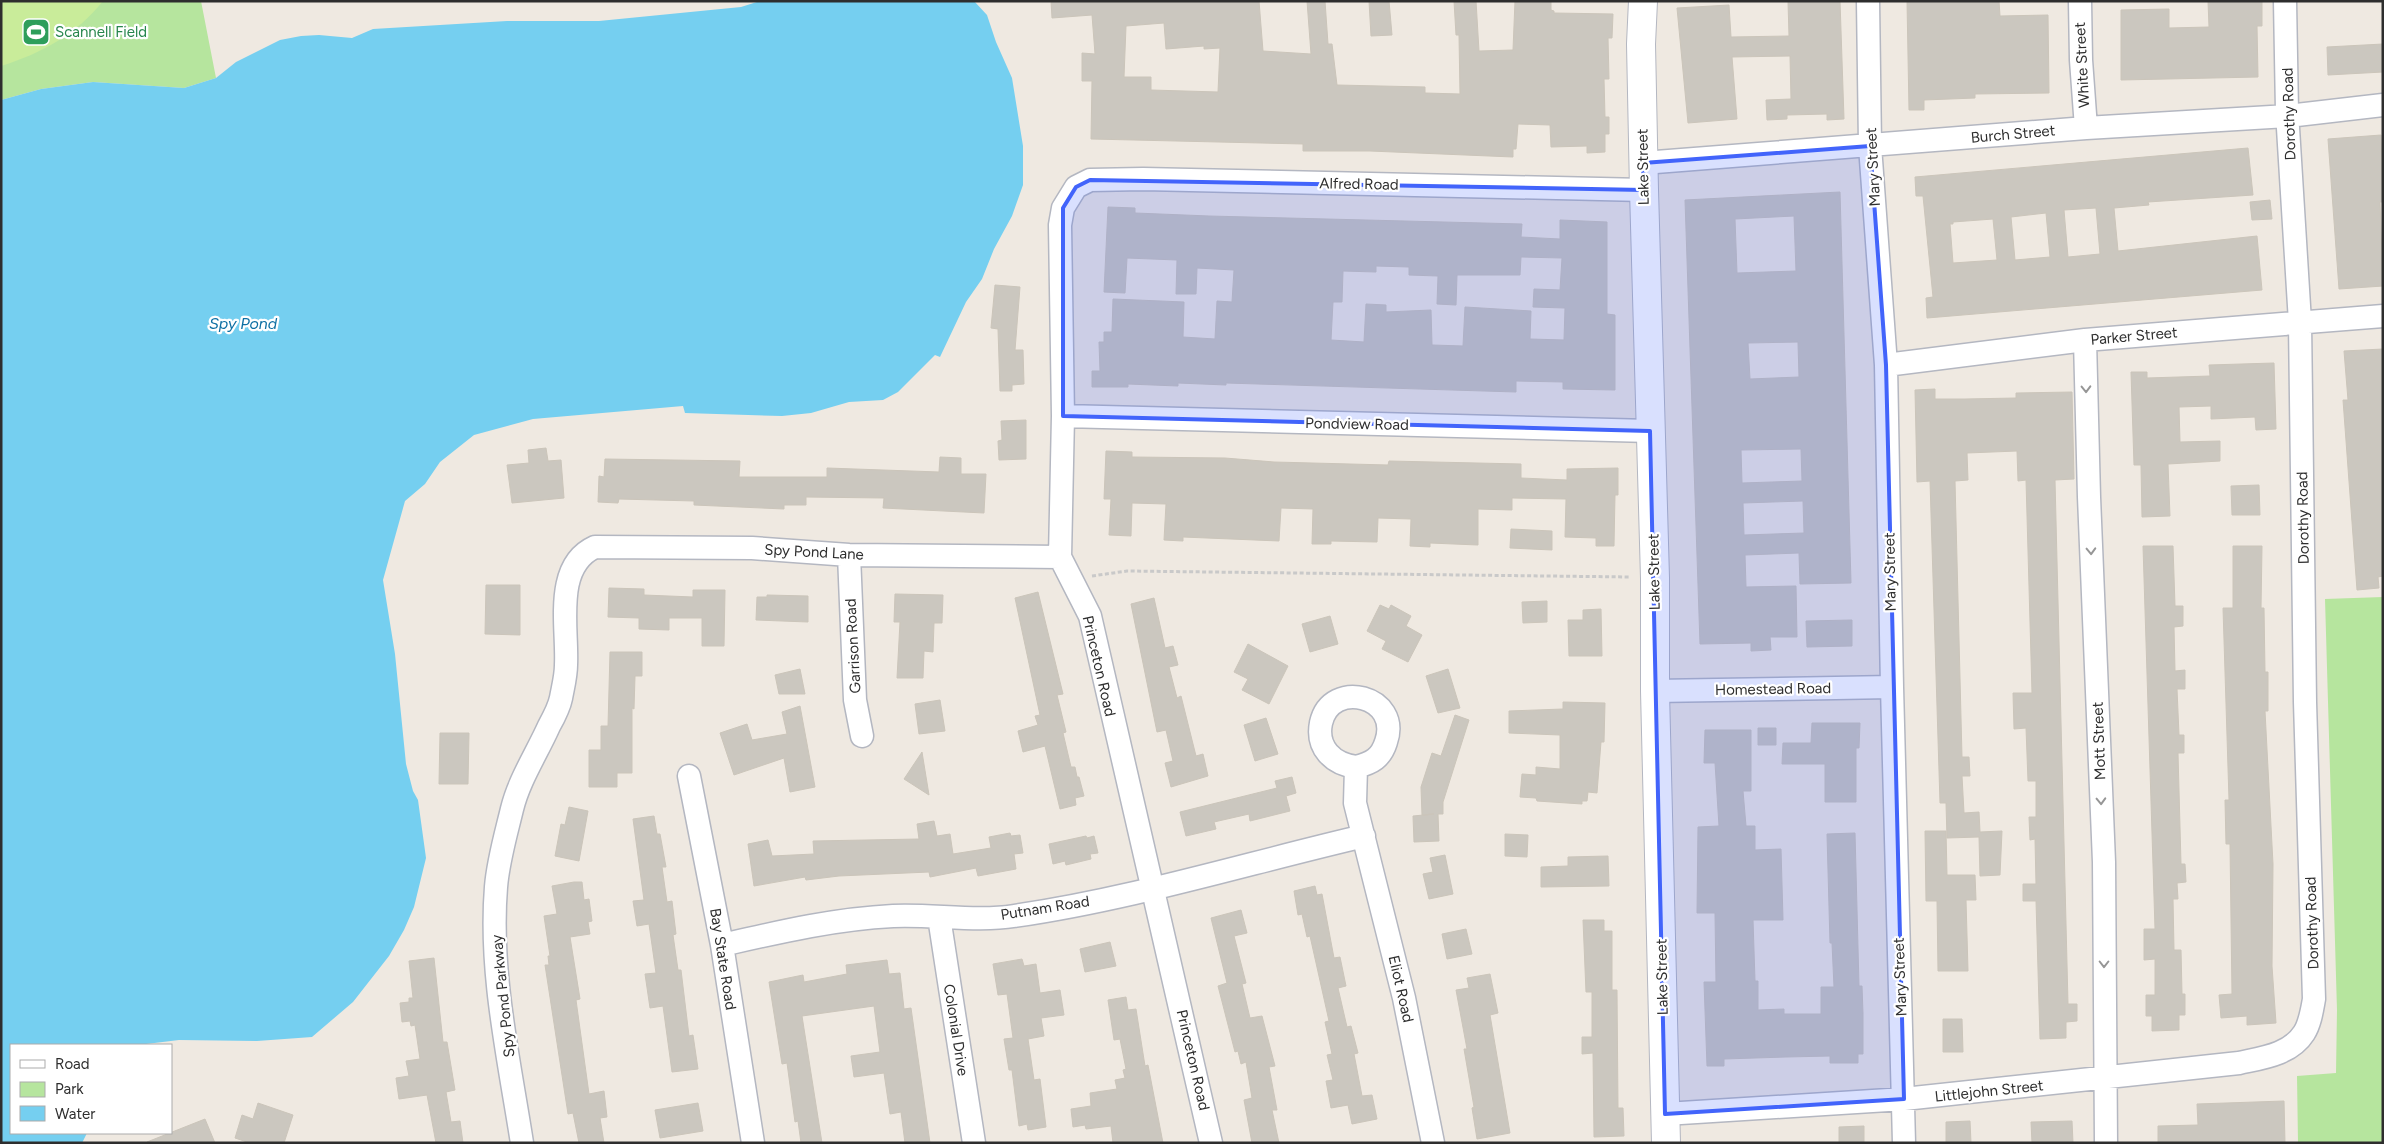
<svg xmlns="http://www.w3.org/2000/svg" width="2384" height="1144" font-family="Figtree,sans-serif">
	<rect width="100%" height="100%" fill="#efe9e1"/>
	<path fill="#b6e59e" d="M1,1H201L216,78L184,88L93,82L41,89L1,100Z
		M2383,597V1143H2298L2297,1076L2336,1073L2337,1010L2325,599Z"/>
	<path fill="#c9ec9a" d="M1,1H103C77,34 40,54 1,66Z"/>
	<path fill="#75cff0" d="M760,1H974L987,15L996,42L1012,78L1023,146V185L1012,216L994,249L982,279L966,302L940,357L935,355L898,392L883,400L849,402L811,413L782,416L685,413L683,406L533,419L474,435L440,462L425,484L405,501L383,580L395,654L406,764L413,791L418,800L426,858L414,907L404,930L389,956L353,1002L312,1037L257,1041L179,1040L138,1045H11V1133H87L82,1143H1V100L41,89L93,82L184,88L216,78L236,62L280,40L301,36L319,35L352,38L373,29L507,21H599L741,7Z"/>
	<path fill="#cbc7bf" stroke="#cbc5ba" fill-rule="evenodd" d="M1051,1H1259L1263,51L1311,54L1307,1H1325L1328,44H1332L1337,85L1425,87V93L1460,94L1459,35H1456L1454,1H1476L1479,51L1513,50L1515,1H1551V10L1554,11V13L1613,14L1612,38H1608L1609,79H1604L1605,117H1609V134H1605V152L1587,153V146L1551,147L1550,125L1518,124L1516,149H1513V157L1370,151H1303V144L1091,139L1092,81H1082V53L1095,54L1092,15L1052,18ZM1164,23L1166,49L1204,46V49L1220,48L1218,92L1151,90V77H1124L1126,26Z
		M1369,1H1389L1392,35L1371,36Z
		M1788,1H1840L1844,119L1827,120V114L1787,115V119L1767,120L1766,100L1791,99L1790,56L1732,57L1737,119L1688,123L1677,8L1729,5L1731,37L1789,36Z
		M1907,1H1999L2000,16L2048,15L2049,93L1975,94V98L1924,100V110H1909Z
		M2208,1H2262V26H2257L2258,77L2121,80V10L2169,9V28L2209,27Z
		M2383,44V72L2328,75L2327,47Z
		M2381,135L2383,202H2380L2383,286L2339,289L2328,139Z
		M2248,148L2253,195L2148,202L2149,205L2114,208L2118,251L2257,236L2262,290L1927,318L1926,298L1933,297L1923,196H1916L1915,177ZM2096,208L2100,254L2068,257L2064,210ZM2046,213L2050,257L2015,260L2011,217ZM1993,219L1997,260L1953,263L1950,224H1953V222Z
		M1840,192L1851,583L1800,584L1799,553L1745,555L1746,587L1796,586L1797,637H1770L1771,650L1751,651V643L1700,644L1685,200ZM1794,216L1796,271L1737,273L1735,219ZM1798,342L1799,377L1750,379L1748,343ZM1801,449L1802,481L1742,483L1741,450ZM1803,501L1804,533L1744,535L1743,503Z
		M2270,200L2272,219L2252,220L2250,202Z
		M1108,207L1135,208V213L1209,216L1522,224L1521,237L1560,239V220L1607,222V314L1615,315V390L1563,389V382L1516,381V392L1226,383V385L1178,383V386L1128,384V387H1092V371H1100L1099,342H1104V332H1112L1113,299L1184,302L1183,337L1215,339L1217,301L1232,302L1234,270L1197,268L1196,294H1176L1177,260L1127,258L1125,293L1104,292ZM1521,257L1562,258L1560,290L1534,289L1533,307L1565,308L1564,340L1530,339L1531,311L1465,307L1463,346L1432,345L1431,310L1386,312V305L1366,304L1364,342L1331,340L1333,302H1342L1343,271L1376,272V266L1409,267V275L1438,276L1437,304L1456,305L1457,275H1520Z
		M995,285L1020,287L1015,350H1023L1024,384L1012,385V391H1000L998,329L991,328Z
		M2383,349V576L2378,577L2379,588L2357,590L2343,400H2348L2344,351Z
		M2274,363L2276,429L2256,430L2255,417L2211,419V406L2179,407L2180,442L2220,441V461L2168,464L2170,516L2142,517L2141,465H2134L2131,372H2147V378L2210,376L2209,365Z
		M1935,389V399H1965L2016,398V393L2072,392L2074,479L2055,480L2068,1004H2077V1021L2066,1022V1038L2040,1039L2036,901H2023V884H2036L2035,839L2030,840L2029,817H2036V781H2028L2026,728L2014,729L2013,693H2032L2026,480L2018,481L2017,451L1967,453L1968,480L1955,481L1962,757H1969L1970,776H1962L1964,813L1979,812L1980,832L2002,831L2000,875L1980,876L1979,837L1947,838L1946,803H1940L1930,481L1917,482L1915,390Z
		M1026,420V459L999,460L998,441L1002,440L1001,421Z
		M546,448L548,461L561,460L564,498L512,503L507,465L529,463L528,450Z
		M1106,451L1132,452V457L1225,458L1274,462L1388,465L1389,461L1521,464V478L1567,480V469L1618,468V495H1615L1614,546H1596V538L1565,537L1566,499L1512,498V510L1478,509V545L1430,543V547L1410,546L1411,519L1378,518L1377,542L1331,541V544H1312L1313,509L1281,508L1279,541L1183,537V541L1164,540L1166,504L1132,503L1131,536L1109,535L1111,499H1104Z
		M940,457L961,458V474H986L984,513L883,508L884,498L806,497V505H784V509L694,505V501L619,499L618,503L598,502L599,476L604,477L605,459L740,461L739,477H827V468L939,472Z
		M2259,485L2260,515H2232L2231,486Z
		M1511,529L1552,531V550L1510,548Z
		M2143,546H2173L2175,606H2183V626L2174,627L2175,671L2185,670V689H2177L2179,735H2184V753H2178L2181,864H2185L2186,882L2177,883L2178,899H2173L2174,950H2181L2182,994H2185V1015H2179V1030L2152,1031V1016H2146V995H2155V959L2144,960V929H2155Z
		M2233,546H2262L2261,608H2264L2265,672H2268V711H2265L2273,864L2272,966L2276,1023L2247,1025V1016L2221,1018L2219,995L2232,994L2230,844H2226L2225,800H2229L2223,608H2233Z
		M486,585H520V635L485,634Z
		M609,588L644,589V595L693,597V590H725L724,646H702V618H669V630L639,629V618L608,617Z
		M1038,592L1063,694L1057,695L1066,732L1063,733L1071,767H1075L1077,777H1079L1084,796L1075,798L1076,805L1060,809L1045,746L1023,752L1018,731L1038,725L1035,716L1040,715L1015,598Z
		M895,594L943,595L942,623H934L933,652L924,651L923,678H897L900,622H894Z
		M767,595L808,596V622L756,620L757,597H767Z
		M1154,598L1165,648L1173,646L1178,665L1169,667L1177,698L1181,696L1196,756L1203,754L1208,776L1171,787L1165,763L1173,761L1166,730L1157,732L1131,604Z
		M1547,601V622L1523,623L1522,602Z
		M1380,605L1389,609L1391,605L1411,616L1406,626L1422,635L1408,662L1382,649L1386,641L1367,631Z
		M1601,609L1602,656H1569L1568,620H1583V610Z
		M1330,616L1338,644L1310,652L1302,624Z
		M1852,620V646L1807,647L1806,621Z
		M1248,644L1288,666L1269,704L1242,690L1248,679L1234,672Z
		M610,652H642V676H635L634,709L632,708V773H617V787H589V750H601V726H608Z
		M800,669L805,694H779L775,675Z
		M1448,669L1460,708L1438,713L1426,676Z
		M940,700L945,731L919,734L915,704Z
		M1563,702L1605,703L1604,742H1601L1597,793L1588,792L1587,801H1582V804L1537,801L1536,798L1520,797L1522,774L1536,775V767L1560,769V735L1509,733V711L1563,709Z
		M800,706L815,787L790,792L784,758L734,775L720,733L747,724L752,740L787,734L782,712Z
		M1455,715L1469,720L1443,802V814H1438L1439,841L1414,842L1413,816L1434,814L1422,815L1421,787L1432,753L1441,756Z
		M1266,718L1278,754L1255,761L1244,725Z
		M1812,723H1860L1859,748H1856V802H1825V764H1782L1783,743H1811Z
		M1758,728H1776V745H1758Z
		M1705,730H1751V791H1743L1746,826H1755V850L1781,849L1783,920H1753L1755,981H1758V1010L1784,1009V1014H1821V987H1834L1832,943H1830L1827,834L1855,833L1859,986H1862L1863,1014V1054H1858V1063H1830V1056L1786,1057L1724,1059V1066H1707L1704,982H1716L1715,913H1697L1698,827L1719,826L1715,763H1704Z
		M440,733H469L468,784H439Z
		M922,752L929,795L904,779Z
		M1292,777L1296,793L1286,796L1290,811L1250,821L1249,814L1214,822L1216,829L1186,836L1180,812L1277,788L1275,781Z
		M569,807L588,811L579,861L555,856L561,824L565,825Z
		M654,816L657,834H660L666,867H662L667,902L672,901L676,934L673,935L678,970H681L689,1036L693,1035L698,1069L672,1072L663,1006L650,1008L645,974L656,973L649,924L637,926L633,901L644,900L633,819Z
		M934,821L937,836L950,834L953,854L991,848L989,837L1010,833L1011,836L1020,835L1023,853L1014,854L1016,869L978,876L976,868L930,877L929,872L839,876L806,880L805,877L754,886L748,844L768,840L772,856L814,854L813,841L919,839L917,824Z
		M1925,831H1946L1947,875H1975L1976,900H1966L1968,971H1938L1937,901H1926Z
		M1505,834L1528,835L1527,857L1505,856Z
		M1086,836L1087,838L1094,836L1098,853L1090,854L1091,859L1066,865L1065,861L1053,864L1049,844Z
		M1445,855L1453,894L1429,899L1423,874L1433,872L1430,858Z
		M1608,856L1609,886L1541,887V867L1568,866V857Z
		M574,882H582L584,900L589,899L592,921L588,922L590,934L570,937L580,999L576,1000L589,1094L604,1091L607,1117L600,1118L604,1143H579L573,1113L568,1114L545,965H549L548,956H550L544,916L557,914L552,886Z
		M1315,886L1317,895L1322,894L1334,958L1340,957L1346,986L1338,988L1347,1027L1351,1026L1358,1053L1354,1054L1362,1096L1372,1095L1377,1119L1352,1124L1348,1105L1331,1108L1326,1081L1333,1080L1327,1055L1332,1054L1325,1022L1329,1021L1310,936L1307,937L1302,914L1298,915L1294,891Z
		M1241,910L1247,933L1234,936L1246,983L1242,984L1250,1018L1262,1016L1275,1066L1269,1067L1277,1110H1272L1279,1143H1252L1244,1100L1252,1098L1246,1062L1241,1064L1238,1051L1235,1052L1218,986L1227,983L1211,918Z
		M1583,920H1604V931H1612V990H1617L1618,1108H1623L1624,1136L1594,1137L1593,1053L1582,1054V1037H1592V992H1586Z
		M1466,929L1472,954L1447,959L1442,934Z
		M1110,942L1116,966L1085,972L1080,949Z
		M434,958L443,1042H447L455,1090L446,1092L451,1122L460,1121L463,1143H436L427,1095L399,1099L396,1078L409,1076L406,1061L420,1059L415,1025L411,1026L410,1021L402,1022L400,1003L409,1002V998H413L409,961Z
		M1022,959L1024,966L1036,964L1040,993L1060,990L1064,1015L1041,1018L1044,1036L1028,1039L1034,1080L1040,1079L1046,1127L1028,1130L1027,1124L1019,1126L1012,1070H1009L1004,1039L1013,1038L1007,994L998,995L993,964Z
		M887,960L889,974L900,973L904,1009L911,1008L930,1143H905L901,1112L890,1114L884,1073L854,1077L851,1056L880,1052L874,1006L802,1016L822,1143H801L798,1121L795,1122L787,1063L782,1064L769,982L803,975L804,982L847,974L846,965Z
		M1490,974L1498,1013L1490,1015L1510,1133L1477,1139L1472,1108L1474,1107L1464,1049H1467L1456,990L1469,988L1467,978Z
		M1126,997L1128,1010L1136,1009L1145,1066L1148,1065L1163,1143H1113L1111,1126L1086,1129L1085,1125L1073,1127L1071,1109L1091,1106L1090,1093L1117,1089L1115,1080L1125,1078L1123,1070L1126,1069L1120,1039L1114,1040L1108,1000Z
		M1943,1019H1962L1963,1052H1943Z
		M2284,1101L2285,1143H2158V1126L2198,1125L2197,1104Z
		M258,1103L293,1115L284,1143H250L235,1138L242,1115L253,1119Z
		M698,1103L703,1131L660,1138L655,1110Z
		M205,1119L215,1143H147V1142Z
		M1970,1121L1971,1143H1946V1122Z
		M2072,1121L2073,1143H2032L2031,1122Z
		M1864,1126V1143H1839V1127Z"/>
	<g fill="none" stroke-linecap="round" stroke-linejoin="round">
		<defs>
			<path id="minor" d="M1868,1L1870,146L1886,365L1892,687L1904,1143
				M2080,1L2081,60L2086,128
				M1643,163L2086,128L2288,116L2383,105
				M2085,340L2089,497L2104,862L2106,1143
				M1886,365L2085,340L2383,316
				M1063,416L1650,431
				M849,555L855,700L862,736
				M1655,691L1892,687
				M1356,767C1372,763 1381,758 1386,742C1402,696 1331,678 1321,723C1316,748 1333,764 1356,767L1355,803L1404,998L1433,1143
				M689,776L722,945L753,1143
				M939,917L974,1143
				M722,945C779,932 834,919 893,916C931,914 977,922 1014,916C1132,899 1248,863 1364,836
				M1665,1114L1904,1099L2239,1063C2261,1058 2290,1055 2304,1033C2310,1024 2312,1010 2314,999L2305,702L2300,322L2287,112L2285,1
				M522,1143C509,1059 489,972 496,887C498,861 506,834 512,809C519,780 537,753 549,726C554,717 559,708 561,698C563,687 566,676 566,665C568,628 553,566 595,547L752,548L849,555L1060,557
				M1211,1143L1090,616L1060,557L1063,416L1060,225L1063,208L1076,187L1090,180L1143,179L1644,190"/>
			<path id="secondary" d="M1643,1L1641,44L1644,190L1655,578V691L1666,1143"/>
		</defs>
		<use href="#minor" stroke="#b4b7c1" stroke-width="25"/>
		<use href="#secondary" stroke="#b4b7c1" stroke-width="30"/>
		<path stroke="#c9c9c9" stroke-width="3" stroke-dasharray="4 2.5" stroke-linecap="butt" d="M1092,576L1127,571L1631,577"/>
		<use href="#minor" stroke="#fff" stroke-width="22"/>
		<use href="#secondary" stroke="#fff" stroke-width="28"/>
	</g>
	<defs><path id="oneway-chevron" d="M-2-3.5L2.5 0L-2 3.5" fill="none" stroke-width="1.6" stroke-linecap="round" stroke-linejoin="round" transform="scale(1.25)"/></defs>
	<g stroke="#969696">
		<use href="#oneway-chevron" transform="translate(2086 389) rotate(89)"/>
		<use href="#oneway-chevron" transform="translate(2091 551) rotate(88)"/>
		<use href="#oneway-chevron" transform="translate(2101 801) rotate(88)"/>
		<use href="#oneway-chevron" transform="translate(2104 964) rotate(90)"/>
	</g>
	<path fill="#4264fb" fill-opacity="0.2" stroke="#4264fb" stroke-width="4" stroke-linejoin="round" d="M1870,146L1886,365L1904,1099L1665,1114L1650,431L1063,416V208L1076,187L1090,180L1644,190L1643,163Z"/>
	<defs>
		<symbol id="stadium-square" viewBox="-11 -11 22 22"><rect x="-9" y="-9" width="18" height="18" rx="4" fill="#2e9e5b" stroke="#fff"/><path d="M0-5a6.5 5 0 1 0 0 10a6.5 5 0 1 0 0-10ZM-3.5-1.8h7v3.6h-7Z" fill="#fff"/></symbol>
	</defs>
	<g fill-rule="evenodd">
		<use href="#stadium-square" x="20" y="16" width="32" height="32"/>
	</g>
	<g text-anchor="middle" dominant-baseline="central" stroke-width="4.5" stroke-linejoin="round" paint-order="stroke">
		<g font-size="15" fill="#27864d" stroke="#fff" text-anchor="start">
			<text x="55" y="32">Scannell Field</text>
		</g>
		<g font-size="15" fill="#2e2e2e" stroke="#fff">
			<text transform="translate(2082 65) rotate(-93)">White Street</text>
			<text transform="translate(2289 114) rotate(-92)">Dorothy Road</text>
			<text transform="translate(2013 134) rotate(-5)">Burch Street</text>
			<text transform="translate(1643 167) rotate(-91)">Lake Street</text>
			<text transform="translate(1873 167) rotate(-93)">Mary Street</text>
			<text transform="translate(1359 184) rotate(1)">Alfred Road</text>
			<text transform="translate(2134 336) rotate(-5)">Parker Street</text>
			<text transform="translate(1357 424) rotate(1)">Pondview Road</text>
			<text transform="translate(2303 518) rotate(-91)">Dorothy Road</text>
			<text transform="translate(814 552) rotate(3)">Spy Pond Lane</text>
			<text transform="translate(1654 572) rotate(-91)">Lake Street</text>
			<text transform="translate(1890 572) rotate(-91)">Mary Street</text>
			<text transform="translate(853 646) rotate(-93)">Garrison Road</text>
			<text transform="translate(1099 666) rotate(77)">Princeton Road</text>
			<text transform="translate(1773 689) rotate(-1)">Homestead Road</text>
			<text transform="translate(2099 741) rotate(-92)">Mott Street</text>
			<text transform="translate(1045 908) rotate(-9)">Putnam Road</text>
			<text transform="translate(2312 923) rotate(-92)">Dorothy Road</text>
			<text transform="translate(723 959) rotate(81)">Bay State Road</text>
			<text transform="translate(1662 977) rotate(-91)">Lake Street</text>
			<text transform="translate(1900 977) rotate(-92)">Mary Street</text>
			<text transform="translate(1401 989) rotate(77)">Eliot Road</text>
			<text transform="translate(503 996) rotate(-96)">Spy Pond Parkway</text>
			<text transform="translate(956 1030) rotate(81)">Colonial Drive</text>
			<text transform="translate(1193 1060) rotate(77)">Princeton Road</text>
			<text transform="translate(1989 1091) rotate(-6)">Littlejohn Street</text>
		</g>
		<g font-size="16" font-style="italic" fill="#0d6fa3" stroke="#fff">
			<text x="243" y="323">Spy Pond</text>
		</g>
	</g>
	<rect width="2384" height="1144" fill="none" stroke="#2e2e2e" stroke-width="5"/>
	<rect x="10" y="1044" width="162" height="90" fill="#ffffff" stroke="#ababab"/>
	<rect x="20" y="1060" width="25" height="8" fill="#ffffff" stroke="#ababab"/>
	<text x="55" y="1069" font-size="15" fill="#2e2e2e">Road</text>
	<rect x="20" y="1082" width="25" height="15" fill="#b6e59e" stroke="#ababab"/>
	<text x="55" y="1094" font-size="15" fill="#2e2e2e">Park</text>
	<rect x="20" y="1106" width="25" height="15" fill="#75cff0" stroke="#ababab"/>
	<text x="55" y="1119" font-size="15" fill="#2e2e2e">Water</text>
</svg>
